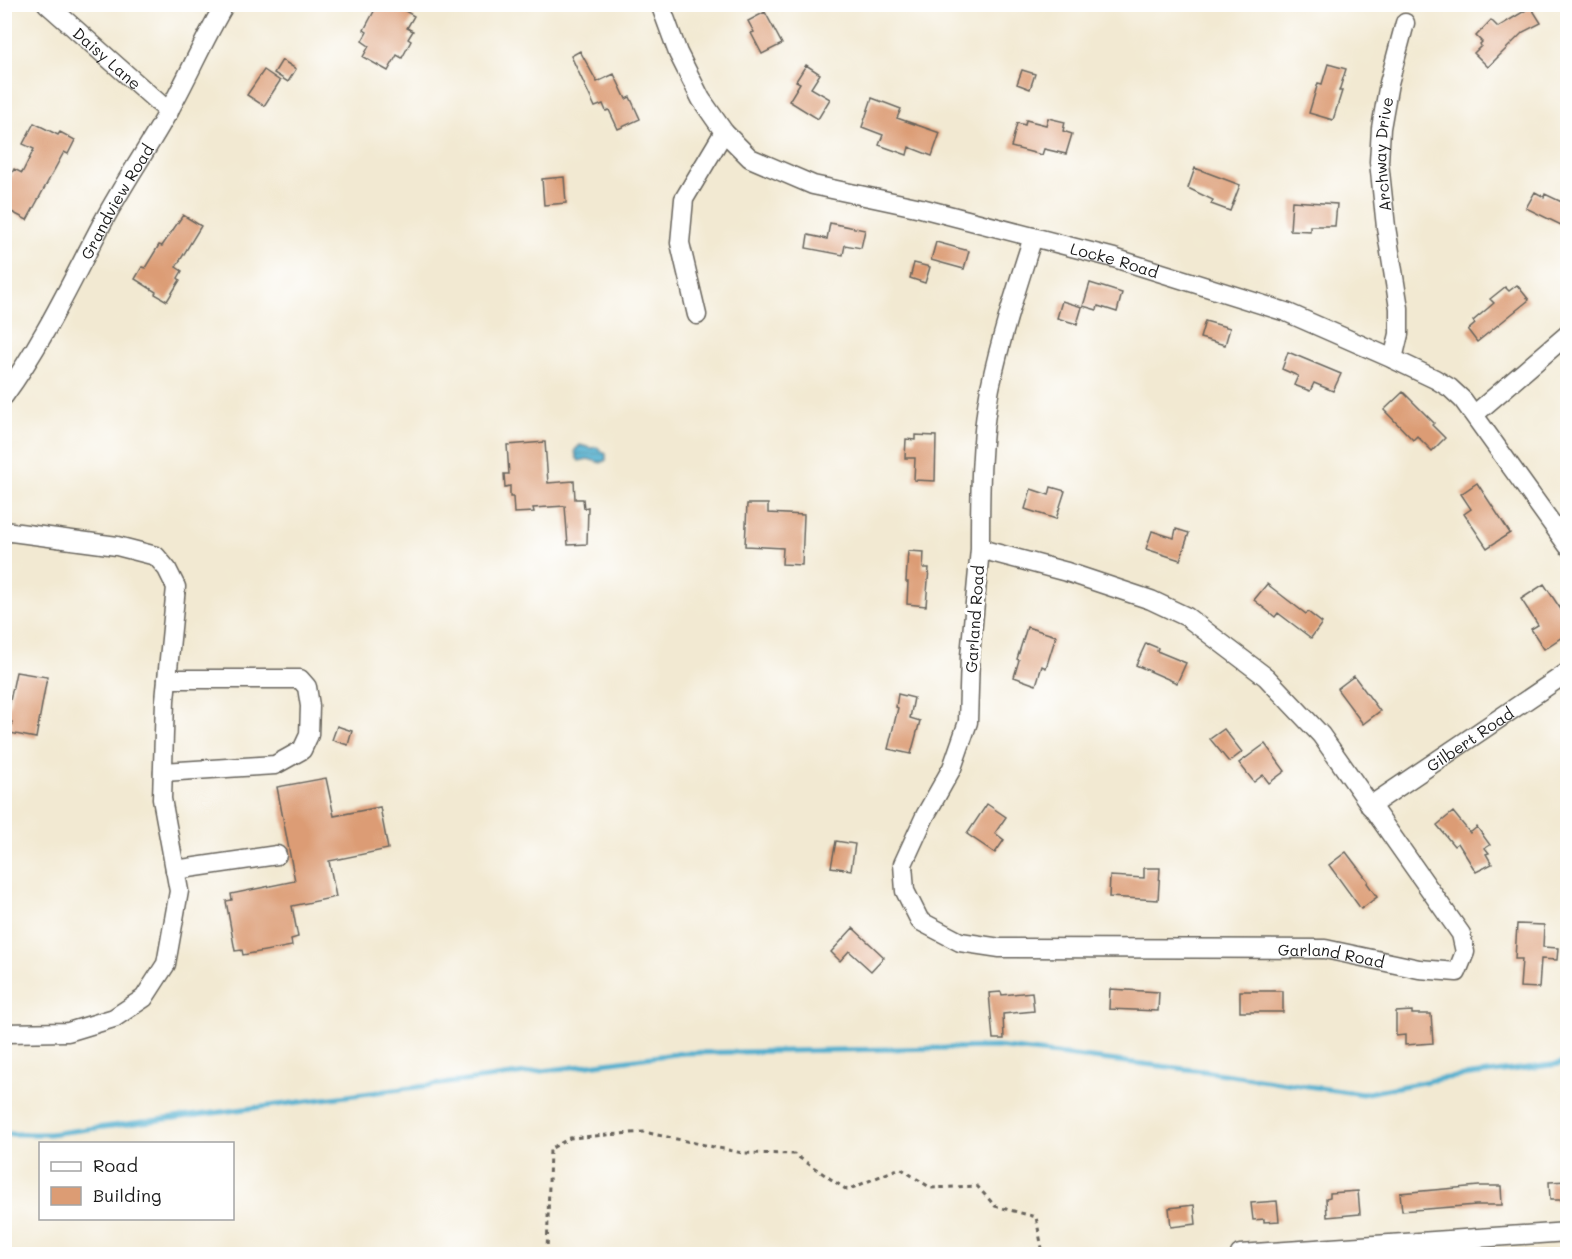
<svg xmlns="http://www.w3.org/2000/svg" width="1572" height="1259" font-family="Mali,sans-serif">
	<defs>
		<pattern id="water-rules" width="6" height="5" patternUnits="userSpaceOnUse" patternTransform="scale(1.5)"><rect width="6" height="5" fill="#4faece"/><path d="M0 2.5h6" fill="none" stroke="#418da6"/></pattern>
	</defs>
	<rect width="100%" height="100%" fill="#fff"/>
	<filter id="ink" filterUnits="userSpaceOnUse"><feTurbulence type="fractalNoise" baseFrequency=".0167" numOctaves="2"/><feDisplacementMap in="SourceGraphic" scale="12" xChannelSelector="R" yChannelSelector="G"/><feConvolveMatrix kernelMatrix="1 2 1 2 8 2 1 2 1" color-interpolation-filters="sRGB"/></filter>
	<filter id="wash" filterUnits="userSpaceOnUse"><feTurbulence type="fractalNoise" baseFrequency=".008" numOctaves="4" result="noise"/><feDisplacementMap in="SourceGraphic" scale="24" xChannelSelector="R" yChannelSelector="G"/><feGaussianBlur stdDeviation="1.35" result="paint"/><feColorMatrix in="noise" values="0 0 0 0 0 0 0 0 0 0 0 0 0 0 0 0 0 1.4 0 .05"/><feComposite in="paint" operator="in"/></filter>
	<g filter="url(#wash)">
		<rect width="100%" height="100%" fill="#f2e9d2"/>
		<path fill="url(#water-rules)" stroke="#366575" stroke-width="1.5" d="M580,445L591,448L597,447L606,454V460L601,463L588,459L579,461L576,457L575,450Z"/>
		<g fill="none" stroke-linecap="round" stroke-linejoin="round">
			<path stroke="#4faece" stroke-width="5" d="M4,1134H49L683,1053L997,1047L1203,1071L1362,1094L1439,1079L1568,1063"/>
		</g>
		<g id="blocks">
			<path fill="#dc9c74" d="M378,4H393L414,16L407,28L413,31L408,39L411,41L402,58L397,55L388,71L363,57L369,46L362,41L367,32L364,30Z
				M1531,7L1541,23L1523,32L1488,67L1474,53L1481,46L1480,44L1482,42L1476,36L1491,20L1498,27Z
				M765,12L782,44L762,54L751,33L754,32L748,21Z
				M580,51L597,82L614,74L626,99L630,97L640,119L618,129L609,110L606,111L603,104L595,107L571,56Z
				M282,60L296,69L288,82L274,73Z
				M1328,64L1346,69L1339,91H1342L1333,120L1309,113L1318,83L1322,84Z
				M806,65L820,74L811,88L830,99L818,119L789,101L800,83L796,81Z
				M264,70L280,81L264,106L247,95Z
				M1022,70L1035,74L1030,89L1017,84Z
				M872,98L901,109L897,118L940,133L932,156L909,147L907,155L879,145L883,135L862,127Z
				M1048,118L1065,122L1063,131L1072,134L1066,154L1044,149L1042,155L1011,147L1017,123L1025,125L1026,120L1046,125Z
				M34,123L58,135L60,132L75,140L68,154L64,152L27,220L4,208V174L10,177L14,169L22,173L34,149L23,144Z
				M1195,168L1240,185L1230,211L1211,204L1213,200L1188,188Z
				M564,177L566,203L544,205L542,179Z
				M1535,192L1544,197L1545,194L1568,205V212L1561,225L1526,208Z
				M1292,201L1337,204L1335,226H1310V231L1290,230Z
				M183,215L201,226L176,267L182,271L178,278L180,280L167,301L155,294L156,292L135,279L142,267L145,268L159,245L162,246Z
				M830,223L865,230L861,248L845,245L843,255L806,248L808,235L827,239Z
				M936,242L969,251L964,269L931,260Z
				M914,263L930,267L925,283L910,278Z
				M1090,283L1122,293L1117,312L1098,306L1097,310L1083,306Z
				M1517,285L1529,300L1477,342L1468,330L1475,324L1473,321L1494,303L1490,299L1505,287L1509,291Z
				M1062,301L1082,307L1077,324L1057,318Z
				M1205,321L1230,328L1225,345L1200,338Z
				M1288,352L1341,374L1333,391L1314,383L1310,391L1294,385L1298,376L1282,369Z
				M1403,392L1434,423L1432,425L1445,438L1432,451L1417,436L1413,440L1384,410Z
				M915,435L936,436L935,481L914,480L915,458H905L906,439L915,440Z
				M545,442L548,483L574,481L575,499H583L584,508L588,507L587,544L568,545L565,506L533,508L534,512L514,513L513,497H510V486L505,487L504,474H509L507,445Z
				M1477,483L1510,533L1487,548L1464,514L1471,509L1461,494Z
				M1051,487L1065,491L1056,519L1025,509L1031,489L1049,495Z
				M747,504H768V513L804,515L802,565L782,564L783,548L745,546Z
				M1176,529L1189,533L1180,560L1146,549L1152,531L1174,538Z
				M908,551L924,552L923,568H929L926,606L907,604L908,582H906Z
				M1267,584L1306,614L1308,612L1322,623L1311,638L1278,613L1275,617L1254,600Z
				M1544,584L1568,620V633L1544,649L1531,629L1538,625L1521,599Z
				M1027,627L1056,636L1046,668L1042,666L1036,685L1014,677L1019,660L1017,659Z
				M1146,643L1158,648L1157,651L1186,663L1177,683L1136,665Z
				M16,672L47,677L36,738L10,733L12,722L6,720Z
				M1354,676L1380,711L1363,724L1337,689Z
				M898,694L914,698L910,718L920,721L911,754L888,749L898,708L896,707Z
				M337,726L352,731L348,745L332,740Z
				M1224,729L1242,752L1229,762L1210,739Z
				M1265,744L1285,771L1269,783L1263,775L1254,782L1239,763Z
				M326,778L334,816L380,807L388,849L329,861L336,897L292,906L298,937L291,939L292,946L243,955L242,950L235,951L226,901L232,900L231,894L295,881L277,787Z
				M987,804L1006,817L995,833L1004,840L995,853L967,834Z
				M1453,812L1470,833L1477,827L1490,845L1485,848L1489,853L1486,854L1492,864L1476,872L1458,843L1454,846L1437,825Z
				M836,841L855,844L851,870L831,867Z
				M1346,852L1368,881L1367,883L1377,897L1361,909L1329,865Z
				M1144,868H1160L1158,900L1109,897L1110,876L1144,878Z
				M1517,924L1544,925L1543,947L1558,948L1557,960L1541,959L1539,988L1520,987L1522,959H1515Z
				M853,928L884,957L871,971L849,951L840,961L831,952Z
				M1110,989L1159,992L1158,1011L1109,1009Z
				M1240,991H1283V1012H1240Z
				M1001,992L1002,995L1032,992L1034,1011L1003,1014L1004,1039H993L989,993Z
				M1412,1011V1014H1431L1433,1043L1405,1045V1035L1396,1036V1012Z
				M1568,1181V1200H1550L1549,1182Z
				M1479,1186H1501L1502,1205H1476L1402,1211L1400,1193Z
				M1358,1191L1360,1214L1327,1217L1326,1198L1330,1197V1193Z
				M1277,1201L1279,1221L1264,1222V1219L1253,1220L1251,1203Z
				M1194,1205L1196,1224L1171,1227L1169,1208Z"/>
		</g>
	</g>
	<g filter="url(#ink)">
		<use href="#blocks" fill-opacity="0" stroke="#67645c" stroke-width="1.5"/>
		<g fill="none" stroke-linecap="round" stroke-linejoin="round">
			<defs>
				<g id="minor">
					<path id="s1" d="M47,4L169,112"/>
					<path id="s2" d="M660,4L678,53L701,99L724,132L750,158L813,185L921,208L1114,258L1286,312L1393,359L1435,379L1450,388L1463,400L1568,546"/>
					<path d="M697,315L680,243L684,199L724,132"/>
					<path id="s3" d="M1393,359L1399,334V308L1386,227L1379,162L1381,128L1389,83L1405,23"/>
					<path id="s4" d="M4,396C44,341 72,280 104,220C123,184 147,150 167,114C188,78 203,40 225,4"/>
					<path d="M1475,414L1568,334"/>
					<path d="M4,531L117,546L156,556L167,569L176,587L165,700L162,799L179,891L166,964L144,998L114,1018L68,1032L4,1033"/>
					<path id="s5" d="M980,549L970,656L968,722L952,768L925,816L903,864L905,891L920,921L960,942L1000,948L1325,949L1419,969L1457,972L1465,952L1461,934L1321,735L1266,677L1187,617L1151,600L1067,572L980,549C980,495 980,441 990,388C1001,336 1017,287 1033,237"/>
					<path d="M163,772L275,765L302,750L309,735L310,706L307,687L300,679H167"/>
					<path id="s6" d="M1370,806L1568,672"/>
					<path d="M175,870L277,855"/>
					<path d="M1240,1254L1568,1232"/>
				</g>
			</defs>
			<use href="#minor" stroke="#67645c" stroke-width="21"/>
			<path stroke="#67645c" stroke-width="3" stroke-dasharray="4.5 4.5" stroke-linecap="butt" d="M547,1254L550,1149L570,1138L644,1132L742,1153L794,1154L847,1190L900,1168L931,1188L977,1186L995,1206L1036,1217L1043,1254"/>
			<use href="#minor" stroke="#fff" stroke-width="18"/>
		</g>
	</g>
	<g text-anchor="middle" dominant-baseline="central" stroke-width="6" stroke-linejoin="round" paint-order="stroke">
		<g font-size="16" fill="#1c1c1c" stroke="#fff">
			<text stroke="none"><textPath href="#s1" startOffset="81">Daisy Lane</textPath></text>
			<text stroke="none"><textPath href="#s3" startOffset="207">Archway Drive</textPath></text>
			<text stroke="none"><textPath href="#s4" startOffset="225">Grandview Road</textPath></text>
			<text stroke="none"><textPath href="#s2" startOffset="560">Locke Road</textPath></text>
			<text transform="translate(974 619) rotate(-86)">Garland Road</text>
			<text stroke="none"><textPath href="#s6" startOffset="120">Gilbert Road</textPath></text>
			<text stroke="none"><textPath href="#s5" startOffset="808">Garland Road</textPath></text>
		</g>
	</g>
	<rect width="1572" height="1259" fill="none" stroke="#fff" stroke-width="24"/>
	<rect x="39" y="1142" width="195" height="78" fill="#ffffff" stroke="#a4a4a4" stroke-width="1.5"/>
	<rect x="51" y="1162" width="30" height="9" fill="#ffffff" stroke="#a4a4a4" stroke-width="1.5"/>
	<text x="93" y="1172" font-size="18" fill="#1c1c1c">Road</text>
	<rect x="51" y="1187" width="30" height="18" fill="#dc9c74" stroke="#a4a4a4" stroke-width="1.5"/>
	<text x="93" y="1202" font-size="18" fill="#1c1c1c">Building</text>
</svg>
